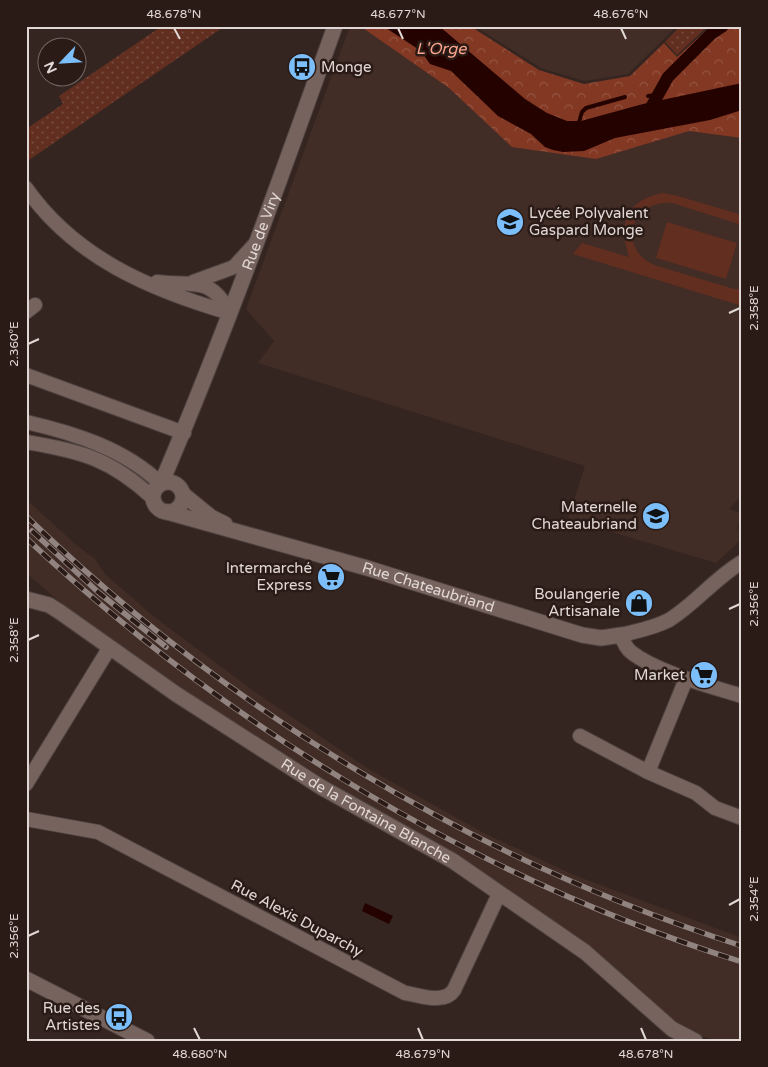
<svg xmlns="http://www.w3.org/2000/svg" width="768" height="1067" font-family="'Varela Round',sans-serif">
	<defs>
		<pattern id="grass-dots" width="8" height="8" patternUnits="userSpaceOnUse" patternTransform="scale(1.25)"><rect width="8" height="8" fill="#612e20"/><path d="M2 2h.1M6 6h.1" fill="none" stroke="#774c40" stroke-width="1.8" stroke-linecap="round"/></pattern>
		<pattern id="forest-crowns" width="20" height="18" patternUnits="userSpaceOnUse" patternTransform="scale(1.25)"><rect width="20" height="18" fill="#823823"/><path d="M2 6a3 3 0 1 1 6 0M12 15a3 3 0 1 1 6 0" fill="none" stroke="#935442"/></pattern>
	</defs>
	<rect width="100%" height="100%" fill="#342520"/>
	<path fill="#422c26" d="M350,26H412L540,128L742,96V495L729,509L742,513V520L737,528L742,533V539L716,563L568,519L585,466L258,363L274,341L246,309Z
		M474,26H677L628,74L584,81L541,68Z
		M26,499L75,544L95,559L105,574L153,616L255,692L367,768L486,834L574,875L742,938V1041H719L684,1031L387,817L221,715L150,667L59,601L26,573Z"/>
	<path fill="url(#grass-dots)" d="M162,26H225L26,162V129L63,104L59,96Z
		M680,26H708L677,55L665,42Z"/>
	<path fill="url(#forest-crowns)" d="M360,26H470L539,70L584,84L630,76L664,43L677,57L711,26H742V138L689,131L596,159L512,147L449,88Z"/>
	<path fill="#612e20" d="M663,193L678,196L742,215V225L672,203C631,200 616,247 654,265L734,289H742V306L573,254L582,243L629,257C618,224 626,200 663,193Z
		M667,222L737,243L726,279L656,258Z"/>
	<path fill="#240200" d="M383,26H439L525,99L547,113L567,121H581L643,104L742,83V110L710,120L615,138L584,151L563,152L553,150L545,147L531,134L498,116L451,71L430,64L421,51Z
		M365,903L393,916L389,924L362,911Z"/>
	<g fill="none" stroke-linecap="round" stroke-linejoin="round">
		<path stroke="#240200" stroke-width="4" d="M648,96L656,95
			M578,125L582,112L586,108L625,97"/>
		<path stroke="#240200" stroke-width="12" d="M649,111L668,77L711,34L723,26"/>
		<defs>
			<path id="minor" d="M26,188C75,258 151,290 230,313
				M157,282C194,287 209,274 230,313
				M193,282L234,267L256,243
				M26,312L35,305
				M26,375L184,433
				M26,422C74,433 125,449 161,484
				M26,442C81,451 111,459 153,498
				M742,562C715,578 695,604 669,620C654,628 637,631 621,635C623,641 626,648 631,652C656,672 710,686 742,696
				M580,736L648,772L696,793L715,808L742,818
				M648,772L686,679
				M26,784L110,647
				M26,819L98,832L405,993C420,995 444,1005 454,990L499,894"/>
			<g id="tertiary">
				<circle cx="168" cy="497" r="15"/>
				<path id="s1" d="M161,484C225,334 280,180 335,26"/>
				<path d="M184,495L211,517L225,524"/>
				<path id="s2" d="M167,512L367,568L582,635L601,638L621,635"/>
				<path id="s3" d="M26,599L49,605L60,612L176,694L321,787L453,861L585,952L672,1029L695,1041"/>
				<path d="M26,979L147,1041"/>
			</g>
		</defs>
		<use href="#minor" stroke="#4e423f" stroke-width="16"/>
		<use href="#tertiary" stroke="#4e423f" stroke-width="17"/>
		<use href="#minor" stroke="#76635e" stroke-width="14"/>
		<use href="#tertiary" stroke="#76635e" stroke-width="15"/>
		<defs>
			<path id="rail" d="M26,516C226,710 477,861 742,946
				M32,531L98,592L166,647
				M26,538C229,728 476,878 742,962"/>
		</defs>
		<use href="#rail" stroke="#918480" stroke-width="5.5"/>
		<use href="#rail" stroke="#2a1b17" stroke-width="4" stroke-dasharray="11" stroke-linecap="butt"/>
	</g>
	<path fill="none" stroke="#e1d7d4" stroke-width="2" d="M174,28L180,39M398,28L403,39M621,28L626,39M729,313L740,308M28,344L39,339M729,609L740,604M28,640L39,635M729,905L740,899M28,936L39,931M194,1028L200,1040M418,1028L423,1040M641,1028L646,1040"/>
	<defs>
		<symbol id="bus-disc" viewBox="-11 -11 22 22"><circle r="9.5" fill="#7cbef9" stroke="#2a1b17"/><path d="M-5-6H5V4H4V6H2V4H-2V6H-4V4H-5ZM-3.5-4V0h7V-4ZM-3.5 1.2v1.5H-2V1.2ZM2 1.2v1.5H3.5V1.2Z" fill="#111"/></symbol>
		<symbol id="school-disc" viewBox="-11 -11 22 22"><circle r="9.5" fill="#7cbef9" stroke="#2a1b17"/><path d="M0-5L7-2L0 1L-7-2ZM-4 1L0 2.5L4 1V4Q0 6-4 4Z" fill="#111"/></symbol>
		<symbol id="supermarket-disc" viewBox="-11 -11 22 22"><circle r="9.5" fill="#7cbef9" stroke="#2a1b17"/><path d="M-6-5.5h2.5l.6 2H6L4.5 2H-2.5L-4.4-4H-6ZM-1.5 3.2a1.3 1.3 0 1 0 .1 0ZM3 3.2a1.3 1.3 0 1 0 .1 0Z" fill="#111"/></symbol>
		<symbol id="shop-disc" viewBox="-11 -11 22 22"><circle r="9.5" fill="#7cbef9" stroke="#2a1b17"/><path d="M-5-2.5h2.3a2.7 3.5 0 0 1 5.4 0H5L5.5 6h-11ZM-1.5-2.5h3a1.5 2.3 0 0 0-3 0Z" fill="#111"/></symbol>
	</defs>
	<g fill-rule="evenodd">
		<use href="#bus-disc" x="286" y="51" width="32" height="32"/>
		<use href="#school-disc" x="494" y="206" width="32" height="32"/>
		<use href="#school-disc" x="640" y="500" width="32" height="32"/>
		<use href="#supermarket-disc" x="315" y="561" width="32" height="32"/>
		<use href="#shop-disc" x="623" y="587" width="32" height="32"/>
		<use href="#supermarket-disc" x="688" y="659" width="32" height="32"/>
		<use href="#bus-disc" x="103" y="1001" width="32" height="32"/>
	</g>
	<g text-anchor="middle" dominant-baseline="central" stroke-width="5" stroke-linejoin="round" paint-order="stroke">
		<g font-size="15" fill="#e1d7d4" stroke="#2a1b17" text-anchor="end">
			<text x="321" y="67" text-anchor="start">Monge</text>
			<text x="529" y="213" text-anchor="start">Lycée Polyvalent<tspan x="529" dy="17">Gaspard Monge</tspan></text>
			<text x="637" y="507">Maternelle<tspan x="637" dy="17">Chateaubriand</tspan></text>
			<text x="312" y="568">Intermarché<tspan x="312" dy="17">Express</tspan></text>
			<text x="620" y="594">Boulangerie<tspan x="620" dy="17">Artisanale</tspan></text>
			<text x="685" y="675">Market</text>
			<text x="100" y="1008">Rue des<tspan x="100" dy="17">Artistes</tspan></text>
		</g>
		<g font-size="15" fill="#e1d7d4" stroke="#2a1b17">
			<text stroke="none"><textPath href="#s1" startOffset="272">Rue de Viry</textPath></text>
			<text stroke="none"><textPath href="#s2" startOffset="272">Rue Chateaubriand</textPath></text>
			<text stroke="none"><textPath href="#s3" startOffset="402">Rue de la Fontaine Blanche</textPath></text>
			<text transform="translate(297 918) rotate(28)">Rue Alexis Duparchy</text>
		</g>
		<g font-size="16" font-style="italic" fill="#fca58c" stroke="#2a1b17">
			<text x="441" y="49">L'Orge</text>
		</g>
	</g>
	<rect width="768" height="1067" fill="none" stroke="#2a1b17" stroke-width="55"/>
	<g transform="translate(62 62) rotate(245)"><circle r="24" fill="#2a1b17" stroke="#736663"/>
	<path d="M0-4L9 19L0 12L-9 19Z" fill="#7cbef9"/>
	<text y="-8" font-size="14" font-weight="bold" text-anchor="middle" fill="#e1d7d4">N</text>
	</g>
	<rect x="28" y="28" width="712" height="1012" fill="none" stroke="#e1d7d4" stroke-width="2"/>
	<g font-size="12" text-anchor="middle" fill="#e1d7d4">
		<text x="174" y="18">48.678°N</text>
		<text x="398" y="18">48.677°N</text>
		<text x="621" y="18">48.676°N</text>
		<text transform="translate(754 308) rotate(-90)" y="4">2.358°E</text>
		<text transform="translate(14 344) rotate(-90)" y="4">2.360°E</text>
		<text transform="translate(754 604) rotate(-90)" y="4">2.356°E</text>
		<text transform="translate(14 640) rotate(-90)" y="4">2.358°E</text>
		<text transform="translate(754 899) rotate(-90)" y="4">2.354°E</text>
		<text transform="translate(14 936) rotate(-90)" y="4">2.356°E</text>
		<text x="200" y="1058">48.680°N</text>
		<text x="423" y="1058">48.679°N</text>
		<text x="646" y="1058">48.678°N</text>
	</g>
</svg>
